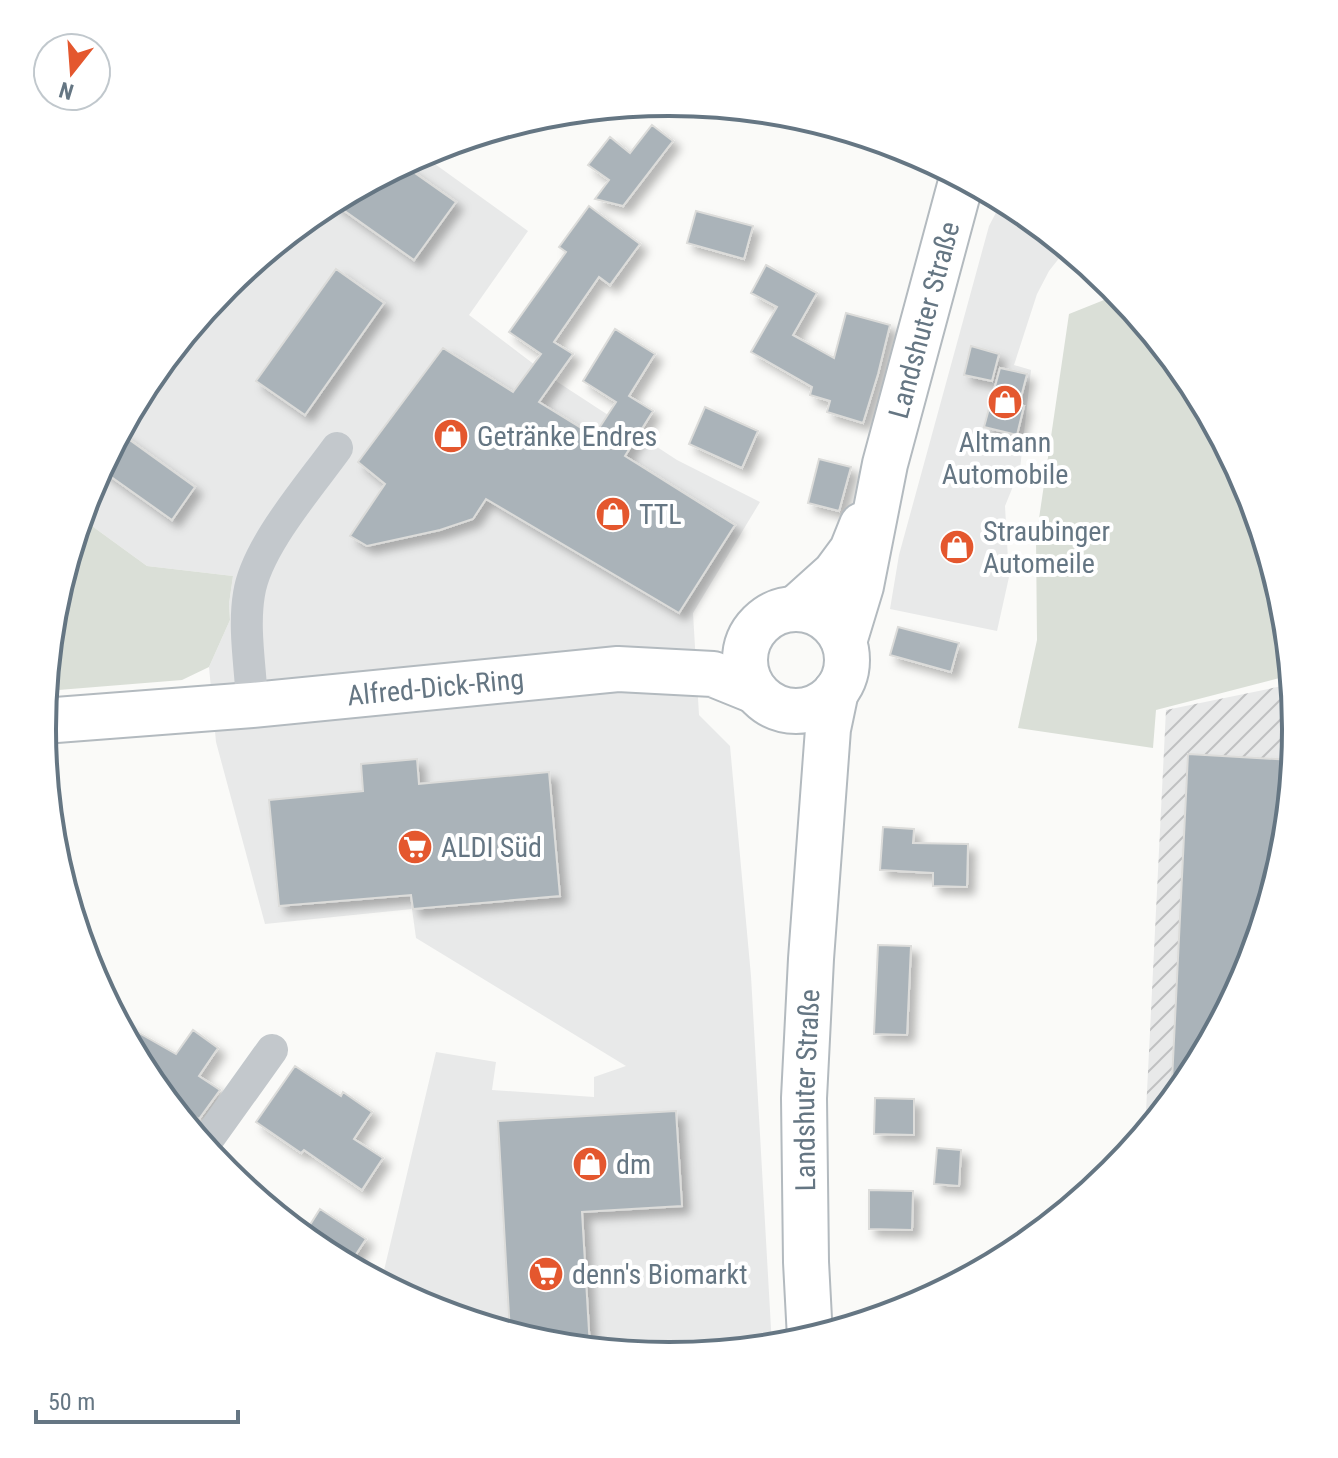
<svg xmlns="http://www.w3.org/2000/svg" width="1338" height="1458" font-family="'Roboto Condensed',sans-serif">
	<defs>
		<pattern id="industrial-furrows" width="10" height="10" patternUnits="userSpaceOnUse" patternTransform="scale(2)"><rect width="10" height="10" fill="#e8e9e9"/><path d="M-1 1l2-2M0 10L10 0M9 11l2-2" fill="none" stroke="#c0c1c2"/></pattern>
		<filter id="shadow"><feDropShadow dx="7" dy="7" stdDeviation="4" flood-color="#0004"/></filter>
	</defs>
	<rect width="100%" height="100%" fill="#fafaf8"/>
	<path fill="#e8e9e9" d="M421,154L528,231L469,315L556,381L677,460L760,502L693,613L699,715L730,746L751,976L772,1346L669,1356L546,1344L429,1308L381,1283L436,1052L496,1062L492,1090L594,1097V1077L626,1066L416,938L412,909L265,924L216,742L209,667L230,620L229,604L233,576L147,566L81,518L90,489L148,380L226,285L321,207Z
		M1006,202L1018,208L1070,251L1060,257L1049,271L1037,294L1014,365L1031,370L1020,469L1005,506L1009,577L997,631L890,609L899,555L989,226L1001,203Z"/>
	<path fill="url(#industrial-furrows)" d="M1292,684L1296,729L1284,852L1248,969L1190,1078L1145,1132L1166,710Z"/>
	<path fill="#dadfd7" d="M1119,294L1191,381L1248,489L1284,607L1291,675L1156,710L1153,748L1018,728L1037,640L1036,539L1069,314Z
		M81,518L147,566L233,576L229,604L230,620L209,667L182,680L46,691L54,606Z"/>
	<path fill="#aab3b9" stroke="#dcdcda" stroke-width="2" filter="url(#shadow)" d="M652,125L673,141L623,206L595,199L609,180L588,165L610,137L630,153Z
		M402,164L456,202L414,260L332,202Z
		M589,206L640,244L610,285L599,277L554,342L573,354L539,402L594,436L616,402L583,381L615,329L655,354L629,396L653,411L625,456L735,525L679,613L486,499L473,519L440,530L367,546L350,536L385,484L358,462L443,348L513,392L541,354L509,332L566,252L559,247Z
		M696,211L753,226L744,259L687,243Z
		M766,265L817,293L793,335L834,358L846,313L890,325L878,374L863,423L827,412L830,401L810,395L812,387L751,352L777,307L751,293Z
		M336,269L384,303L305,415L256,381Z
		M971,346L999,354L992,381L964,375Z
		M1000,368L1027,374L1019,405L1024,406L1017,435L984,427Z
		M705,407L758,431L742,468L689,444Z
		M120,433L195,487L172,520L100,469Z
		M819,459L851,467L839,511L808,503Z
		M898,627L959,643L951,672L890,655Z
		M1188,754L1293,760L1284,852L1248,969L1190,1078L1171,1101Z
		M417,759L419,784L549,772L560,896L413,909L411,895L279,906L269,800L363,791L361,764Z
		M883,827L914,829L913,843L968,844L967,887L933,886V873L880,870Z
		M878,945L911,946L907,1035L874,1034Z
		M118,1021L176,1054L193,1030L218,1048L199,1076L220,1090L199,1119L160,1092L147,1077Z
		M295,1066L341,1096L343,1092L372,1112L354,1139L383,1158L362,1190L304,1150L301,1153L256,1122Z
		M875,1098L914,1099V1135L874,1134Z
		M676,1111L682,1206L582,1212L590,1348L546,1344L510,1333L498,1121Z
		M937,1148L961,1150L959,1186L934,1184Z
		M869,1190L913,1191L912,1230L869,1229Z
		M320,1209L366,1239L349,1265L320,1250L303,1236Z"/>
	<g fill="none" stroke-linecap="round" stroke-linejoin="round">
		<defs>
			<g id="secondary">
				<path d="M795,609L835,573L852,550L862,525"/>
				<circle cx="796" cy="660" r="51"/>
				<path id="s1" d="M844,642L861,586L885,464L962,178"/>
				<path id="s2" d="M43,721L252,705L618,669L713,674L755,691"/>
				<path id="s3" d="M810,1338L806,1262L804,1098L811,959L828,729L836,691"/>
			</g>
		</defs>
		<use href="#secondary" stroke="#b3babf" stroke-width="48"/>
		<path stroke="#c3c8cc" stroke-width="32" d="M252,705C251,669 243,630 249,594C256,547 309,487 337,448
			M204,1145L272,1050"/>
		<use href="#secondary" stroke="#fff" stroke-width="44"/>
	</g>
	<defs>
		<symbol id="shop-disc" viewBox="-11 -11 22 22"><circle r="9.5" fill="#e4572e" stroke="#fff"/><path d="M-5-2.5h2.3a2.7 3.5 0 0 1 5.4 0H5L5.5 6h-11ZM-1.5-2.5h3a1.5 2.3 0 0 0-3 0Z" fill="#fff"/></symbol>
		<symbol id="supermarket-disc" viewBox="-11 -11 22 22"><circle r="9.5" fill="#e4572e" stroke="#fff"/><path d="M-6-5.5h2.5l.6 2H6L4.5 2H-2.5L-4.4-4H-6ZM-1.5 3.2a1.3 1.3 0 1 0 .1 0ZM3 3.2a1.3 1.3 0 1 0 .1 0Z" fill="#fff"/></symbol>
	</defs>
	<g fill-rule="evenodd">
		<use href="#shop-disc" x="985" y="382" width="40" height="40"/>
		<use href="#shop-disc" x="431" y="416" width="40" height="40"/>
		<use href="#shop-disc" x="593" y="494" width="40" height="40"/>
		<use href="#shop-disc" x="937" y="527" width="40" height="40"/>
		<use href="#supermarket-disc" x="395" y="827" width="40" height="40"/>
		<use href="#shop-disc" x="570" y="1144" width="40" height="40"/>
		<use href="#supermarket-disc" x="526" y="1254" width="40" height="40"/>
	</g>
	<g text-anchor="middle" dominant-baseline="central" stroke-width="8" stroke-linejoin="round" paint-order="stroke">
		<g font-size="28" fill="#657683" stroke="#fff">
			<text stroke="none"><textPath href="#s1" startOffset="332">Landshuter Straße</textPath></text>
			<text stroke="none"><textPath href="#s2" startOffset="394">Alfred-Dick-Ring</textPath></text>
			<text stroke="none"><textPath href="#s3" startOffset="248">Landshuter Straße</textPath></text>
		</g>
		<g font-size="28" fill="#657683" stroke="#fff" text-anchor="start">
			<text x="477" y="436">Getränke Endres</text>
			<text x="1005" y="442" text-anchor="middle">Altmann<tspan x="1005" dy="32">Automobile</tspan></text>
			<text x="639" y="514">TTL</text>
			<text x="983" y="531">Straubinger<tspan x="983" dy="32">Automeile</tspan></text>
			<text x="441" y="847">ALDI Süd</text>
			<text x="616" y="1164">dm</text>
			<text x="572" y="1274">denn's Biomarkt</text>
		</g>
	</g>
	<path d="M0 0H1338V1458H0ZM56 729a613 613 0 1 1 1226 0a613 613 0 1 1-1226 0Z" fill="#fff" fill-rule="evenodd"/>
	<path fill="none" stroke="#657683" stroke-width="4" d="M56 729a613 613 0 1 1 1226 0a613 613 0 1 1-1226 0Z"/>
	<g transform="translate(72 72) rotate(197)"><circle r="38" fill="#ffffff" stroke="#c1c8cd" stroke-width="2"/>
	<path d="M0-6L14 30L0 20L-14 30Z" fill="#e4572e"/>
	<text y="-12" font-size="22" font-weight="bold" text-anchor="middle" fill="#657683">N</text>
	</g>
	<path d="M36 1410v12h202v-12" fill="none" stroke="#657683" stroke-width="4"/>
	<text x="48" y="1410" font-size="24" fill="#657683" stroke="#ffffff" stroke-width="6" paint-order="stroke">50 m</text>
</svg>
